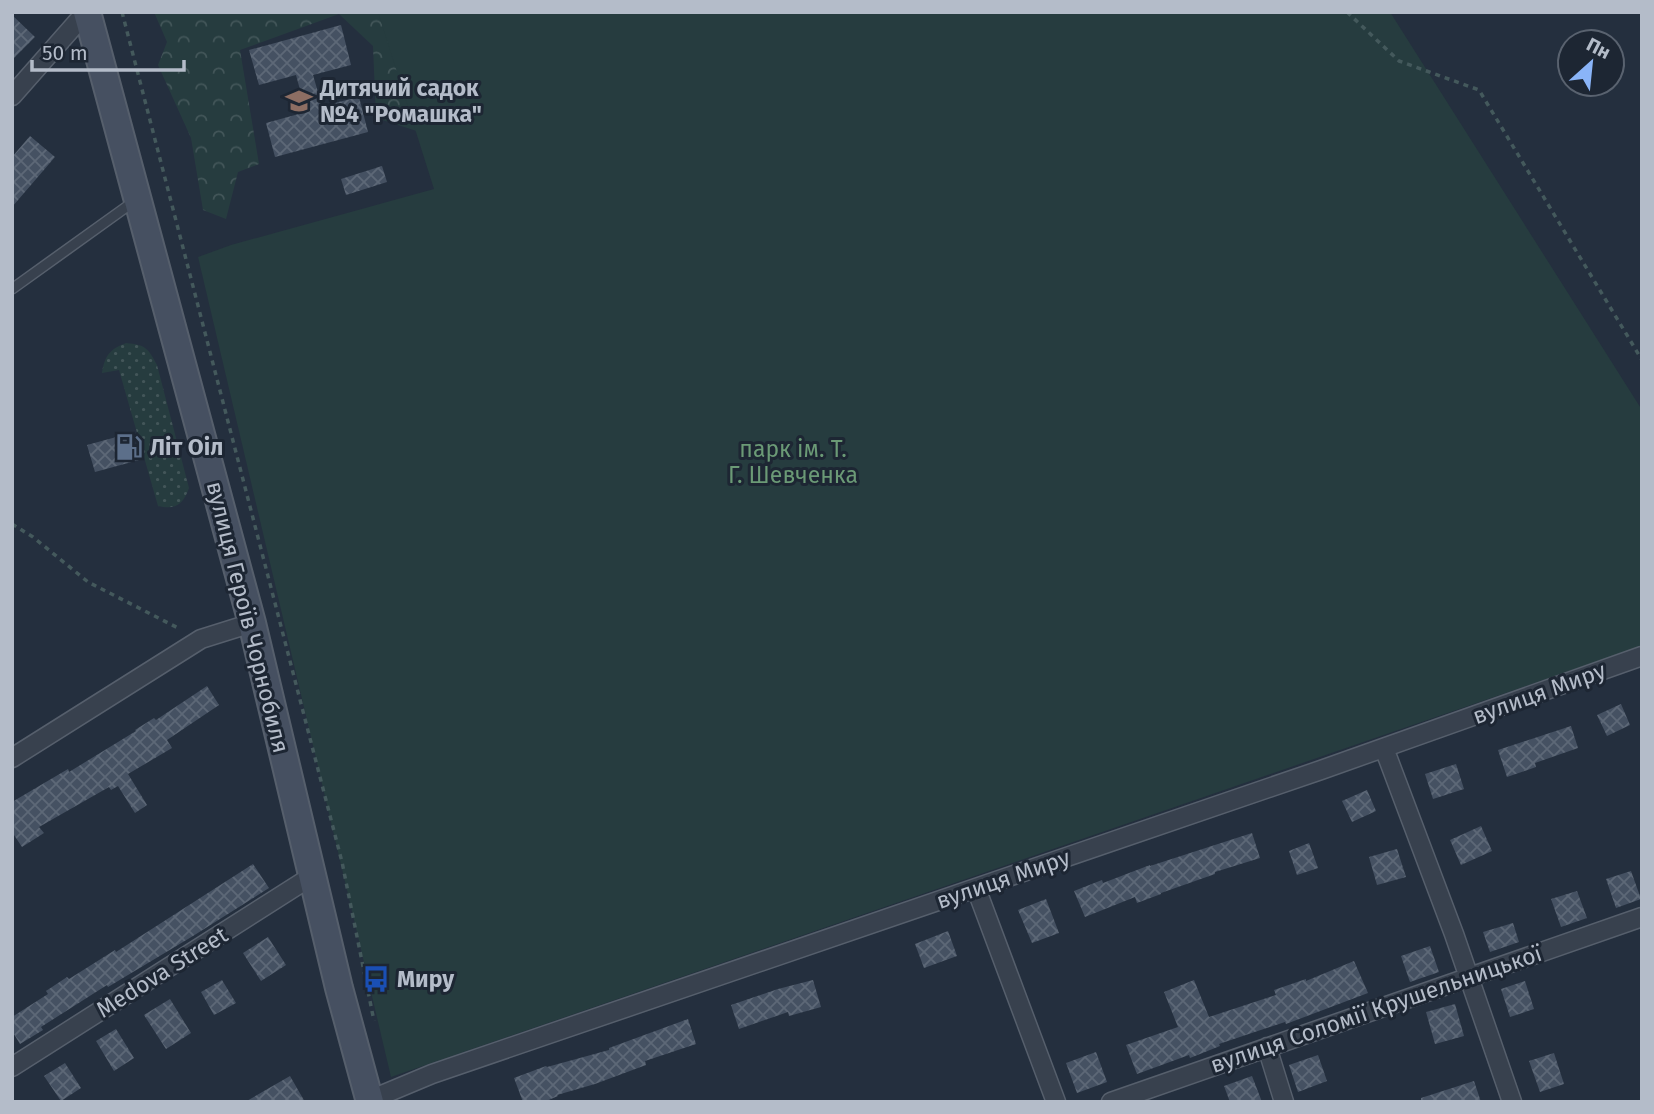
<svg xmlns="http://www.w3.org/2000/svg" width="1654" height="1114" font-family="'Fira Sans',sans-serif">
	<defs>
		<pattern id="grass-dots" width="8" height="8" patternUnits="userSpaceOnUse" patternTransform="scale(1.75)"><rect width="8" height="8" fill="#263c3f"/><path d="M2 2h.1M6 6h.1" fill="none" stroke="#435659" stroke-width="1.8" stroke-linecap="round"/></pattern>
		<pattern id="forest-crowns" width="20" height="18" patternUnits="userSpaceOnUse" patternTransform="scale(1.75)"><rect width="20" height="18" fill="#263c3f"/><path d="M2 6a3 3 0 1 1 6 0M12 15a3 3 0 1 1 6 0" fill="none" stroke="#435659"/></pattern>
		<pattern id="building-cross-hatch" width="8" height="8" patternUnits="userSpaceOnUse" patternTransform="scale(1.75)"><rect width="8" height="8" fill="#455162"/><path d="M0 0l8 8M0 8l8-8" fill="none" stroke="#5d6877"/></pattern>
	</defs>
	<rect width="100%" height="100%" fill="#242f3e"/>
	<path fill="url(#grass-dots)" d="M126,343C146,345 148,348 157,365L189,488C183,505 175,510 158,506L119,370L102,373C105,355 110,349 126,343Z"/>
	<path fill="url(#forest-crowns)" d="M154,12H447L420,132L376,118L373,46L339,14L240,50L259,164L238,172L226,219L203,210L191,138L158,65L167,42Z"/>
	<path fill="#263c3f" d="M378,12H1390L1642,410V646L391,1077L198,257L231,245L434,189Z"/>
	<path fill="url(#building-cross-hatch)" d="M12,15L35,37L12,60Z
		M341,25L351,65L313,75L322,106L359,97L368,132L275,157L266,123L306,112L296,75L259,85L249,50Z
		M30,136L55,157L12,207V157Z
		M382,166L387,182L346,195L341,179Z
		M131,433L139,460L95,472L87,445Z
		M207,686L219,705L167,740L172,748L128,774L147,805L135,813L118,786L111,790L109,787L39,827L44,833L22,847L12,832V802L68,769L69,772L136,731L135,730L154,718L156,720Z
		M1621,704L1630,725L1607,736L1597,715Z
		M1571,726L1578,748L1535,763L1536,767L1507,777L1498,750Z
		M1456,764L1464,789L1433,799L1425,774Z
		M1367,790L1376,811L1352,822L1342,801Z
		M1481,826L1492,851L1461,865L1450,840Z
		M1252,833L1260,858L1215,872V874L1161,893V894L1137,903L1135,897L1085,917L1074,891L1102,880L1103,883L1150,865V866Z
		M1309,843L1318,868L1297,875L1289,851Z
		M1397,849L1406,877L1377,885L1369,857Z
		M253,864L269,888L193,936L108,987L107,985L41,1027L43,1030L20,1044L12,1031V1017L48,994L46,991L67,977L69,979L115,950L116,952Z
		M1631,871L1641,899L1616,908L1606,879Z
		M1577,891L1587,918L1561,927L1551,899Z
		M1046,899L1059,933L1032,943L1018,910Z
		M1513,923L1519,942L1490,952L1483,932Z
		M948,931L957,956L924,968L915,944Z
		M268,937L286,965L261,981L243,953Z
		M1430,946L1439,972L1410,982L1401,956Z
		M1354,961L1368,993L1286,1024L1285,1022L1219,1044L1220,1046L1190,1058L1189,1055L1137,1074L1126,1045L1178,1027L1164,992L1194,980L1209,1017L1276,995L1274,990L1306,979V981Z
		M222,980L236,1003L214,1015L201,992Z
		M813,980L821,1007L789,1016L788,1012L739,1029L731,1005L778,989Z
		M1525,981L1534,1009L1510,1017L1501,989Z
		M170,999L191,1033L166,1049L144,1015Z
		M1455,1004L1464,1036L1435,1044L1426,1012Z
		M688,1019L696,1044L645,1061L646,1065L595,1084L557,1095L558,1096L544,1102H523L514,1078L546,1066L547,1067L609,1050V1048Z
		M116,1029L134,1058L114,1071L96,1041Z
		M1096,1052L1107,1082L1077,1093L1066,1063Z
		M1554,1053L1564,1084L1540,1092L1529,1061Z
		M1318,1055L1327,1081L1298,1092L1289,1065Z
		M65,1063L81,1088L61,1101L44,1076Z
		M290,1076L305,1102H245Z
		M1252,1076L1262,1102H1230L1224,1086Z
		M1474,1081L1481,1102H1421V1098Z"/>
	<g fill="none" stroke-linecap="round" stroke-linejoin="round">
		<defs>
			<path id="lane" d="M12,289L136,200"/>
			<path id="street" d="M12,96L86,12
				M1384,748L1454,934L1512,1102
				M12,758L201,639L252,623
				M976,888L1056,1102
				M1267,1047L1284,1102
				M12,1067L312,876
				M365,1102L432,1074L1321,770L1642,656
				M1111,1102L1642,917"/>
			<path id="secondary" d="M87,12L252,623L339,988L370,1102"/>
		</defs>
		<use href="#lane" stroke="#565f6c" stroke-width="12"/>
		<use href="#street" stroke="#565f6c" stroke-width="21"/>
		<use href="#secondary" stroke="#565f6c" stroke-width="30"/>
		<path stroke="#44595c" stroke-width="3.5" stroke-dasharray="5 5" stroke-linecap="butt" d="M122,12L342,862L374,1021
			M1347,12L1399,61L1479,90L1642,360
			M12,524L33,537L88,582L180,629"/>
		<use href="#lane" stroke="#38414e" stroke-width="9"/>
		<use href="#street" stroke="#38414e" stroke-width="18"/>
		<use href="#secondary" stroke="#465061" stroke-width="26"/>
	</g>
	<defs>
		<symbol id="school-bare" viewBox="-9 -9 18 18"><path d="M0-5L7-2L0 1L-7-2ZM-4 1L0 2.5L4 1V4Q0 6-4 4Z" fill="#8d6e63" stroke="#1d2633" stroke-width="2.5" paint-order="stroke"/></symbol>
		<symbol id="fuel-bare" viewBox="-9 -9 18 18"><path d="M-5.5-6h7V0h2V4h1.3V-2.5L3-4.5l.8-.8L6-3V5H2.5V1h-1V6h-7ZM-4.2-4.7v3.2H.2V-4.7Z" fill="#5c6f8a" stroke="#1d2633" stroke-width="2.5" paint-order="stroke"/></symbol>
		<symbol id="bus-bare" viewBox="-9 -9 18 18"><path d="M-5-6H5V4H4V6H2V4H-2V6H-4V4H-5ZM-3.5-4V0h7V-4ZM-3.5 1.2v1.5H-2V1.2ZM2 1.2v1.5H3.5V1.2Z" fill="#1a4fb4" stroke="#1d2633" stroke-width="2.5" paint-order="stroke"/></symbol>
	</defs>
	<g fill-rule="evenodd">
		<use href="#school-bare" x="280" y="82" width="38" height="38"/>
		<use href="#fuel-bare" x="110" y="428" width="38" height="38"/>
		<use href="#bus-bare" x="357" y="960" width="38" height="38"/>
	</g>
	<g text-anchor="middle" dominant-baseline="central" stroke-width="6" stroke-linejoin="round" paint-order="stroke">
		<g font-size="23" font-weight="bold" fill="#b4bcc9" stroke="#1d2633" text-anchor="start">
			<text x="320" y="88">Дитячий садок<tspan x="320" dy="26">№4 "Ромашка"</tspan></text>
			<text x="150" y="447">Літ Оіл</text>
			<text x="397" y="979">Миру</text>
		</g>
		<g font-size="23" fill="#6b9a76" stroke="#1d2633">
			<text x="793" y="449">парк ім. Т.<tspan x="793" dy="26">Г. Шевченка</tspan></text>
		</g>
		<g font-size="23" fill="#b4bcc9" stroke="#1d2633">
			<text transform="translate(248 617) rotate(76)">вулиця Героїв Чорнобиля</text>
			<text transform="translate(1539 693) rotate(-20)">вулиця Миру</text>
			<text transform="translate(1003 879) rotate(-19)">вулиця Миру</text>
			<text transform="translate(162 972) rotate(-32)">Medova Street</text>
			<text transform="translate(1376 1009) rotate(-19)">вулиця Соломії Крушельницької</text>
		</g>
	</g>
	<rect width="1654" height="1114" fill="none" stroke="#b4bcc9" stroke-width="28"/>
	<g transform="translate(1591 63) rotate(27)"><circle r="33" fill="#1d2633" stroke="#59626f" stroke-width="2"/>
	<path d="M0-5L12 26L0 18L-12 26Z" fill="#8ab4f8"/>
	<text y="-10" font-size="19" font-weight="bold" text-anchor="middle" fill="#b4bcc9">Пн</text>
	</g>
	<path d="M32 60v10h152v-10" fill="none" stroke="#b4bcc9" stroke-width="3.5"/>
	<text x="42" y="60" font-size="21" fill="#b4bcc9" stroke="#1d2633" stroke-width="5" paint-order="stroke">50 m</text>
</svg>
